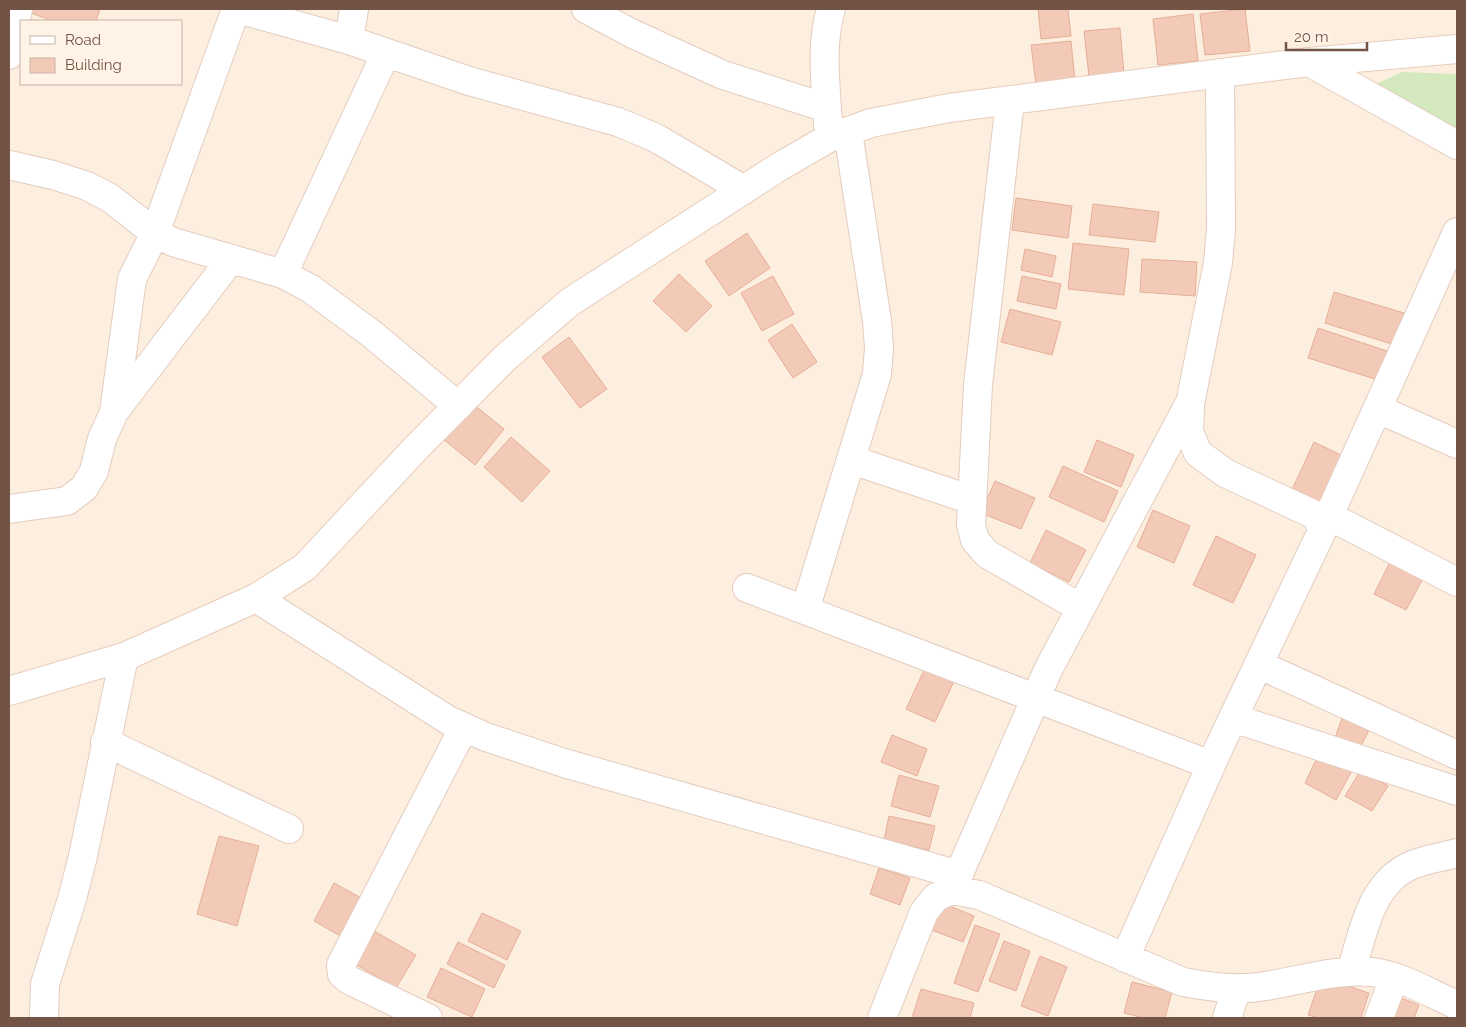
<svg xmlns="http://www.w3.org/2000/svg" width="1466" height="1027" font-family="Raleway,sans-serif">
	<rect width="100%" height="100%" fill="#fdefe0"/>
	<path fill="#d4eabe" d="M1402,72L1457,74V137L1374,85Z"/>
	<path fill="#f3cab7" stroke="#e6ae97" d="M32,9H100L96,21H53L31,13Z
		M1038,9H1068L1071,36L1041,39Z
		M1245,9L1250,51L1205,55L1200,14Z
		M1193,14L1198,61L1158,65L1153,19Z
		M1120,28L1124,74L1089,77L1084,31Z
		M1071,41L1075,81L1036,85L1031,45Z
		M1016,198L1072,206L1068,238L1012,230Z
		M1093,204L1159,212L1155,242L1089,235Z
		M747,233L770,268L729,296L705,261Z
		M1073,243L1129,249L1124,295L1068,289Z
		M1025,249L1056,256L1052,277L1021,270Z
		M1142,259L1197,262L1195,296L1140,292Z
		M679,274L712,306L686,332L653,301Z
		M773,276L794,314L762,331L741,293Z
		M1022,276L1061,284L1056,309L1017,301Z
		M1334,292L1404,313L1395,345L1325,323Z
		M1010,309L1061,322L1052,355L1001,342Z
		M792,324L817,362L793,378L768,340Z
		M1318,328L1387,351L1378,380L1308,358Z
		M569,337L607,389L580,408L542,357Z
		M473,404L504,429L475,465L443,439Z
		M511,437L550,471L522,502L484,467Z
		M1097,440L1134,455L1121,487L1084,472Z
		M1314,442L1345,457L1322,507L1291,492Z
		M1063,466L1118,491L1104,522L1049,497Z
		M995,481L1035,498L1021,529L981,513Z
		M1153,510L1190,526L1174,563L1137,547Z
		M1046,530L1086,550L1069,582L1030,563Z
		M1216,536L1256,555L1233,603L1193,585Z
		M1393,556L1426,573L1406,610L1374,594Z
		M926,666L955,679L935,722L906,709Z
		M1345,710L1372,724L1361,746L1335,738Z
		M892,735L927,749L917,776L881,762Z
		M1319,754L1355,765L1336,800L1305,783Z
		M1361,770L1388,786L1372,811L1345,796Z
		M899,775L939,786L930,817L891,806Z
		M889,816L935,826L929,850L884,840Z
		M219,836L259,846L237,926L197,914Z
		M879,868L910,878L900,905L870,894Z
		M334,883L363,899L342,937L314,921Z
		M940,902L974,916L963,942L929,929Z
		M482,913L521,931L507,960L468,941Z
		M975,925L1000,934L978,992L954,983Z
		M374,931L416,955L396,988L355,964Z
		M1004,941L1030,951L1016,991L989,981Z
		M458,942L505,965L494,988L447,964Z
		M1040,956L1067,967L1048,1016L1021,1006Z
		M441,968L485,989L472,1017L427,997Z
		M1321,977L1369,993L1361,1018H1319L1308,1015Z
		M1132,982L1172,992L1165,1018H1144L1124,1013Z
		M921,989L974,1003L970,1018H912Z
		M1394,995L1419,1005L1414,1018H1385Z"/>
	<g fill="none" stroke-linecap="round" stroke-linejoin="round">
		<defs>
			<path id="street" d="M238,9L349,40L469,81L618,122L656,138L744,190
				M586,9L633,34L723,75L827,108
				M349,40L354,9
				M9,55L18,9
				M1309,62L1457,145
				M1010,101L978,385L971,525L975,540L987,554L1079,607
				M828,124C826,86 820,46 831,9
				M9,165L53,175L87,186L110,198L155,233L173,242L283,274L311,289L373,335L458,406
				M283,274L386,53
				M1378,409L1457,444
				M114,412L132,279L155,233L236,9
				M852,460L972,500
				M9,509L67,501L84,488L94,471L102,439L114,412L231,259
				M1329,516L1457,582
				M1322,531L1457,232
				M747,588L1211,765
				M256,598L448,720L486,737L564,763L959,875
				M805,610L877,374L879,348L877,321L848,132
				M1260,665L1457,755
				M1233,718L1457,791
				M105,742L289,829
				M952,890L1048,670L1188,406
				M1125,958L1221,743L1322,531L1317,516L1225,473L1198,453L1189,432L1190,404L1218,263L1221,229L1220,73
				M1351,972C1363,933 1370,883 1412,865C1426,859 1443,857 1457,853
				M44,1018L45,984L72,899L83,856L124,657
				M428,1018L349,980L342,974L341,965L464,727
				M882,1018L924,912L936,897L952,890L979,895L1183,982C1210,987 1238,991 1266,986C1302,980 1335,969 1372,972C1400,975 1431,994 1457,1005
				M1227,1018L1237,988
				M1379,1018L1394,978"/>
			<path id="secondary" d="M9,691L124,657L256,598L305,567L416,448L504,359L570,302L779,167L829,138L871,123L949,108L1309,62L1457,49"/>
		</defs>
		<use href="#street" stroke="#e3ccbf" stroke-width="30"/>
		<use href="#secondary" stroke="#e8cdbb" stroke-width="30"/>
		<use href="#street" stroke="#fff" stroke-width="28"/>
		<use href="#secondary" stroke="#fff" stroke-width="28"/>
	</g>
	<rect width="1466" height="1027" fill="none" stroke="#745347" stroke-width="20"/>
	<rect x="20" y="20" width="162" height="65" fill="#fff3e6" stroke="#c7b3a6"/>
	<rect x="30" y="36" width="25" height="8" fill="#ffffff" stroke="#c7b3a6"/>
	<text x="65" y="45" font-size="15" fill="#745347">Road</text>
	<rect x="30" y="58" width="25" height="15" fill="#f3cab7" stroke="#c7b3a6"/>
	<text x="65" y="70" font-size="15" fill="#745347">Building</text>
	<path d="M1286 42v8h81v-8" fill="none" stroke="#745347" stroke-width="2.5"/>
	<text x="1294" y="42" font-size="15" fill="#745347" stroke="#fff3e6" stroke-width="4" paint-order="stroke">20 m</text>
</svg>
